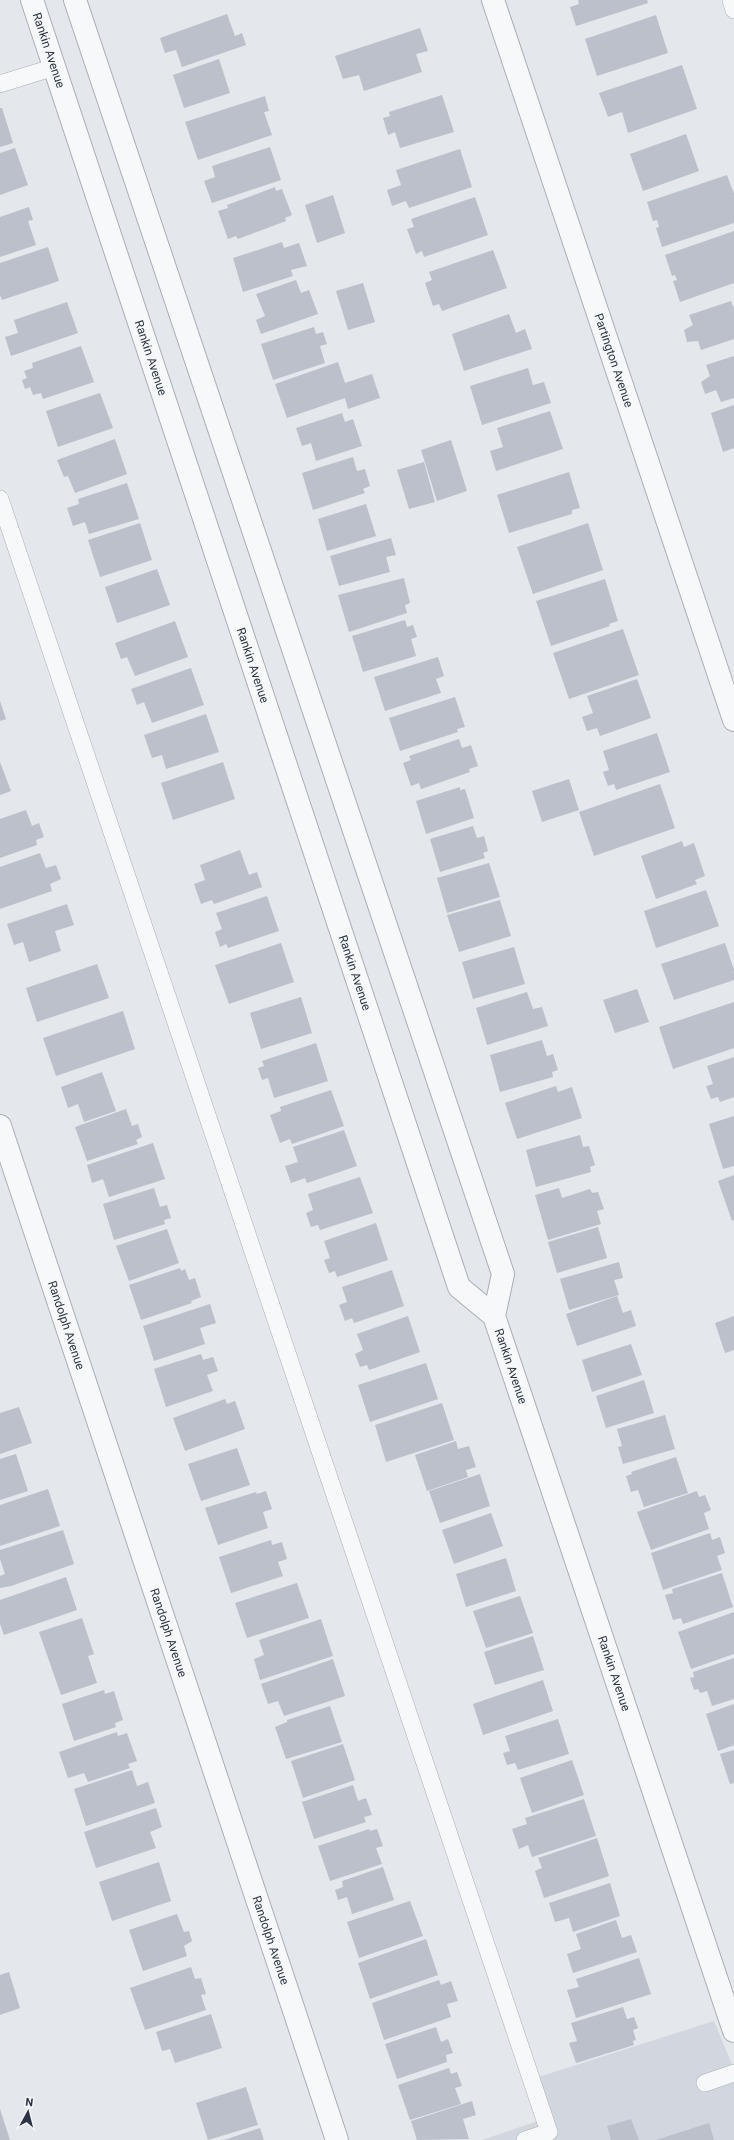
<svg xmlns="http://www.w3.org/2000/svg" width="734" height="2140" font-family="Roboto,sans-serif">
	<rect width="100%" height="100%" fill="#e4e7ec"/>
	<path fill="#d2d6de" d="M714,2021L734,2069V2140H482L538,2121L526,2081Z"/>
	<path fill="#bbc0ca" d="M578,0H647L648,3L576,26L570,7L579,4Z
		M227,14L235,36L242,33L246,45L182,67L176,50L165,53L160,38Z
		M656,15L668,53L597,76L585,39Z
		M420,28L428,51L416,54L422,72L364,91L359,75L343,79L335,56Z
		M219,59L230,93L184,108L173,75Z
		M682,65L697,109L628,133L622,112L608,117L599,93Z
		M442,95L454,132L400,148L395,132L388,135L383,118L390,116L389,112Z
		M265,96L269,111L264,112L272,135L198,160L185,122Z
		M0,108H2L13,143L0,147Z
		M686,134L699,171L643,191L630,154Z
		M270,147L281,180L212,203L204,181L215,177L212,166Z
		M15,148L28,185L0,195V153Z
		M460,149L472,187L409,208L406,201L392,206L387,190L401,185L396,170Z
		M727,175L734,194V223L662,247L656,228L659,227L657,220L653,221L647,202Z
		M275,187L276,191L282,189L292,215L285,218L286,221L238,239L236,236L228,239L218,211L228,208L227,205Z
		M333,195L345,233L317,243L305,205Z
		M475,197L488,235L424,257L422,251L416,254L407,229L414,227L411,219Z
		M29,207L33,220L28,221L36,245L0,257V217Z
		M734,231V283L680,302L673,281L677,280L675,275L672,276L665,255Z
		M282,242L284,248L299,243L307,266L291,270L293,276L243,292L233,258Z
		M48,247L59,281L2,300L0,295V263Z
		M493,250L507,288L442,311L439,304L433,306L425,283L432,280L429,272Z
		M296,280L301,293L309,290L318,314L261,334L256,320L265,316L256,294Z
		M363,283L375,322L348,330L336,291Z
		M731,301L734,309V339L701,350L698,341L687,342L684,330L693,325L689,315Z
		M67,302L78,333L11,356L5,337L18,333L14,320Z
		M509,314L516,333L525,329L532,349L464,371L452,334Z
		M314,327L316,334L323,332L327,344L320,346L325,363L273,380L261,344Z
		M81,346L94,382L43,399L41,393L33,395L30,387L25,389L22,380L27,378L24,371L33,368L32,363Z
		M734,356V398L721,402L716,390L705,394L701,382L710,376L706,365Z
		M338,362L345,383L372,374L380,398L348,409L345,398L287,418L275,384Z
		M528,368L533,385L544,382L551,403L482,425L470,386Z
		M100,393L113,428L58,447L46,411Z
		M734,405V448L723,452L711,413Z
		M550,411L563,449L496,471L490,451L503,447L497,428Z
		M342,413L345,422L353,419L362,446L316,461L311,443L302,446L296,428Z
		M115,439L127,474L75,493L68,476L64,477L57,460Z
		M451,440L467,491L437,501L421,450Z
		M353,457L357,471L365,469L370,486L363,489L365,493L313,510L302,473Z
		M424,462L435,502L409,509L397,470Z
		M569,472L580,508L572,510V514L509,533L497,495Z
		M127,483L139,519L89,534L85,522L73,526L67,508L79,504L78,499Z
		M366,504L376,536L327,551L318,519Z
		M140,523L152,560L100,577L88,540Z
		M588,523L603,570L533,594L517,547Z
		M391,538L396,555L386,557L390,572L339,586L330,556Z
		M157,569L170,605L117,623L105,587Z
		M404,578L410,603L405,605L407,613L349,632L338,595Z
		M605,579L618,621L609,624L610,626L551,646L536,601Z
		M405,620L407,627L413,625L417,637L411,639L416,656L363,672L352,636Z
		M175,621L188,657L135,676L127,657L121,659L115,643Z
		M623,629L639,675L569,699L553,653Z
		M438,657L444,676L436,679L441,693L385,711L374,677Z
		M191,668L204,705L152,723L144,702L137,705L131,689Z
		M637,679L651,718L600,736L597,728L587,731L582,717L593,713L587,696Z
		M455,697L465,727L457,729L458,732L400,751L389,718Z
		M0,701L6,719L0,721Z
		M206,714L219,752L166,769L162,755L152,758L144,735Z
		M657,733L670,772L616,790L614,784L608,786L603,772L609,770L603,751Z
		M459,739L462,748L471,745L478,766L469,769L470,772L421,789L419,783L411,786L403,763L411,760L409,756Z
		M0,762L11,791L0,795Z
		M223,762L235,799L173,820L161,783Z
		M569,779L579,810L542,822L532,791Z
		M660,784L675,828L594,856L579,812Z
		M460,787V790L465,789L474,818L426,834L416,801Z
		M26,810L32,826L39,823L44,837L36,840L37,845L0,858V819Z
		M473,826L477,838L484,836L488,851L483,853L485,858L440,872L430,839Z
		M682,841L684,847L694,843L705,876L695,880L697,884L656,899L641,856Z
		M240,850L249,875L257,872L262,887L214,904L212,900L201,904L194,884L205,880L200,865Z
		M40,853L46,868L56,865L61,879L50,884L52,891L0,909V867Z
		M489,863L500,897L447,913L437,878Z
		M706,890L719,926L656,948L644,911Z
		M267,896L279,931L228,948L226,944L220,947L215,932L222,929L216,913Z
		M500,900L511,936L459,952L447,915Z
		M67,904L74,925L55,931L61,951L29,962L23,942L14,945L7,924Z
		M281,943L294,982L229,1004L215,965Z
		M725,943L734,970V980L674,1000L661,964Z
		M514,947L525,984L473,999L462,962Z
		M97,964L109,998L37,1022L26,988Z
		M637,989L649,1022L615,1033L603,1000Z
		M527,992L533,1009L542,1007L548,1026L487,1045L476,1008Z
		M301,997L312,1033L261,1049L250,1013Z
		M734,1002V1048L673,1069L659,1027Z
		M123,1011L135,1049L56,1076L43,1038Z
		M542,1040L547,1056L553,1054L558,1070L552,1072L553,1077L500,1092L490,1055Z
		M316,1043L328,1081L274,1098L268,1078L262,1080L258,1068L264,1066L262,1061Z
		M734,1057V1097L720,1102L718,1097L711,1099L706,1086L713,1084L707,1066Z
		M102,1072L116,1111L84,1122L78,1104L68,1108L61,1087Z
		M556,1086L558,1092L572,1087L582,1118L517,1139L505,1103Z
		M331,1090L344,1126L292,1144L290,1139L280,1143L270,1115L281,1111L280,1107Z
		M126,1109L132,1126L138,1124L142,1137L136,1140L138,1144L87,1161L75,1127Z
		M734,1116V1166L723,1169L709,1124Z
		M344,1130L357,1166L307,1183L305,1178L291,1183L285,1166L298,1162L293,1147Z
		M580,1135L583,1147L589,1146L595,1165L590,1167L591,1172L536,1187L526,1150Z
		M153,1143L165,1179L109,1197L103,1179L92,1183L87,1165Z
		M734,1175V1220L732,1221L718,1181Z
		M360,1177L373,1213L320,1230L318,1225L311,1227L306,1213L313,1210L308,1194Z
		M154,1188L160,1207L167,1205L171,1218L164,1220L165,1224L114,1240L103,1204Z
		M559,1188L562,1198L590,1189L592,1193L598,1192L604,1209L597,1211L601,1224L548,1240L535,1195Z
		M376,1223L388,1260L337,1277L335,1271L329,1273L324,1260L330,1258L324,1241Z
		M598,1227L607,1258L557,1273L548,1242Z
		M167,1229L179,1263L129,1281L116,1246Z
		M619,1262L623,1278L614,1280L619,1295L569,1310L560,1279Z
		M180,1268L181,1271L185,1269L189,1280L195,1278L201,1297L191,1301L192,1303L141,1320L129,1285Z
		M392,1270L404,1306L354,1323L352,1318L345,1321L339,1305L347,1302L342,1287Z
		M617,1296L623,1313L631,1310L636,1326L577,1346L566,1314Z
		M210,1304L216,1323L200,1328L205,1344L154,1361L143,1326Z
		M408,1316L420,1352L369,1370L367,1365L360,1367L355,1354L363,1350L357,1334Z
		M734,1316V1350L725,1353L715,1323Z
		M631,1344L642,1375L592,1392L582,1360Z
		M201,1354L203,1360L213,1357L218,1371L207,1375L213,1391L166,1407L154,1369Z
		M426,1363L438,1399L370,1422L358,1385Z
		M644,1380L654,1413L606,1428L596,1396Z
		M225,1399L227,1404L235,1401L245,1429L185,1451L173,1418Z
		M442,1403L454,1440L386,1462L375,1425Z
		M19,1407L32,1443L0,1454V1413Z
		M665,1415L675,1449L623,1464L618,1447L622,1446L617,1429Z
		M456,1441L458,1449L469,1446L476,1467L466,1470L468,1477L427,1491L415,1455Z
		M237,1448L250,1485L201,1501L188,1464Z
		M16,1454L28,1491L0,1500V1459Z
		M676,1457L688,1493L644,1507L638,1490L631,1492L626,1476L632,1474L631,1472Z
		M480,1474L490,1506L440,1523L429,1491Z
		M48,1489L60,1526L0,1546V1505Z
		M266,1491L272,1509L263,1512L268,1528L218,1545L205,1508L256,1492L257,1494Z
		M697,1491L699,1497L705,1495L711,1510L704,1513L709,1529L651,1550L637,1512Z
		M491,1513L503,1546L454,1564L442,1530Z
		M63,1530L74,1564L11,1586L0,1588V1576L5,1574L0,1559V1550Z
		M710,1533L712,1540L720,1537L725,1553L717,1556L722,1570L663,1590L651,1553Z
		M271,1540L272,1545L282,1542L287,1559L278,1562L283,1576L231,1593L219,1557Z
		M506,1558L516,1591L466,1607L456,1574Z
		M722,1573L733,1607L683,1624L681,1618L673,1620L665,1595L673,1593L672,1589Z
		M66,1577L77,1610L4,1635L0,1624V1600Z
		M297,1583L309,1618L247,1638L235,1603Z
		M520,1596L533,1633L486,1648L473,1611Z
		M734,1612V1654L691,1669L678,1632Z
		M82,1618L94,1654L88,1656L97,1683L61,1695L39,1632Z
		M321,1619L333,1656L260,1680L254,1659L264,1655L259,1640Z
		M533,1636L544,1670L495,1685L484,1652Z
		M734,1658V1699L712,1706L707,1691L700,1693L698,1689L694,1690L690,1678L694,1677L693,1672Z
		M333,1659L345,1696L284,1716L278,1701L268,1704L261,1684Z
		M543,1680L553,1711L483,1735L473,1704Z
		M104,1690L105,1694L114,1691L123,1720L115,1723L116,1727L74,1741L62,1704Z
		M734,1704V1745L718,1751L706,1714Z
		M330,1706L342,1742L286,1759L275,1727L287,1722V1720Z
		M558,1719L569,1754L518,1770L515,1763L507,1765L503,1753L510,1751L505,1736Z
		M117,1732L118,1736L127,1733L137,1761L128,1764L130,1768L88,1782L84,1773L68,1778L59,1752Z
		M343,1744L355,1780L303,1798L291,1761Z
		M734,1750V1783L730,1784L720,1754Z
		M572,1760L584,1795L532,1813L520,1778Z
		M132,1770L137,1786L148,1782L155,1803L86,1826L74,1789Z
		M353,1785L358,1801L366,1798L372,1815L364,1817L366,1822L314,1839L302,1802Z
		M584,1799L596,1836L532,1857L528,1845L519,1849L512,1829L527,1824L525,1818Z
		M156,1808L162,1827L150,1832L156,1848L96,1868L84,1832Z
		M369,1829L370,1831L377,1829L383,1846L376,1848L382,1864L330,1881L318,1846Z
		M597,1838L609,1876L544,1898L535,1871L542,1868L538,1858Z
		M159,1862L171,1901L112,1921L99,1882Z
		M383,1867L394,1900L352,1914L347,1897L338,1900L335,1890L343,1887L342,1881Z
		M610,1883L620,1916L573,1932L569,1918L555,1922L549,1903Z
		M410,1901L423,1936L359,1958L347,1922Z
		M177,1914L184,1932L189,1931L192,1941L184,1946L187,1956L143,1971L129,1930Z
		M616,1920L622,1938L631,1935L637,1952L573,1973L567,1954L581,1949L576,1934Z
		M426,1939L438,1975L370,1999L358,1963Z
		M639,1958L651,1994L576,2018L567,1990L579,1987L576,1979Z
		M191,1967L195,1979L201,1978L206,1994L201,1995L206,2010L145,2030L130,1988Z
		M9,1972L20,2008L0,2015V1975Z
		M439,1980L441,1985L451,1981L458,2001L447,2004L451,2017L384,2040L372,2003Z
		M623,2007L627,2019L634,2017L638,2028L633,2030L636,2040L633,2041L634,2045L576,2063L569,2043L577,2041L571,2023Z
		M211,2014L222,2048L175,2063L170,2049L162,2051L156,2032Z
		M436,2027L441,2042L448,2039L453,2053L446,2055L447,2062L397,2079L385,2044Z
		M449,2068L451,2074L457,2072L462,2086L455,2088L461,2104L410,2120L398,2085Z
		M246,2087L258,2125L208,2140L196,2103Z
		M472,2101L476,2115L463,2119L469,2139L417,2140L411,2121Z
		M0,2109L10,2140H0Z
		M631,2119L639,2140H611L607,2126Z
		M709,2123L714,2140H656Z
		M260,2128L264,2140H224Z"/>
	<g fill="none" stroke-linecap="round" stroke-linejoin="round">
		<defs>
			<path id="lane" d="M731,0L734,10
				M0,84L55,67
				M0,499L549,2132L525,2140
				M705,2083L734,2073"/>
			<g id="street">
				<path id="s1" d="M32,0L459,1287L494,1316"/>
				<path id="s2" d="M75,0L503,1274L494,1316L734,2031"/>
				<path id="s3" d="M493,0L734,720"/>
				<path id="s4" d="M0,1126L337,2140"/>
			</g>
		</defs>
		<use href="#lane" stroke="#a9aeb7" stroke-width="18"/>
		<use href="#street" stroke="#a9aeb7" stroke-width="24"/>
		<use href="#lane" stroke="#f7f8fa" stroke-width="17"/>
		<use href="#street" stroke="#f7f8fa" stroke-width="22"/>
	</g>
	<g text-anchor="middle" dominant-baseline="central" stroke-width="4" stroke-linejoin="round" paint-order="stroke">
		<g font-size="12" fill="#2b3445" stroke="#f4f6f9">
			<text stroke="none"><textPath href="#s1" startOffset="53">Rankin Avenue</textPath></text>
			<text stroke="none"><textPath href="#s1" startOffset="377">Rankin Avenue</textPath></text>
			<text stroke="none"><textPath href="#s3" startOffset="380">Partington Avenue</textPath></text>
			<text stroke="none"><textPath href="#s1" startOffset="701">Rankin Avenue</textPath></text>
			<text stroke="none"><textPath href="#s1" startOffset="1025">Rankin Avenue</textPath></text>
			<text stroke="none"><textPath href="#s4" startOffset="210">Randolph Avenue</textPath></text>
			<text stroke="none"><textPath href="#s2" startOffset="1440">Rankin Avenue</textPath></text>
			<text stroke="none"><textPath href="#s4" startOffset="534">Randolph Avenue</textPath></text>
			<text stroke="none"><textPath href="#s2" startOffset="1764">Rankin Avenue</textPath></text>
			<text stroke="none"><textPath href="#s4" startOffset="858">Randolph Avenue</textPath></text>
		</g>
	</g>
	<g transform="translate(28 2112) rotate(7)" stroke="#f4f6f9" stroke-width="3" paint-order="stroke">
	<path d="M0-3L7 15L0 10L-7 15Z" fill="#2b3445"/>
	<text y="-6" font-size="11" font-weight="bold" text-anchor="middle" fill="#2b3445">N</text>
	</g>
</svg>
